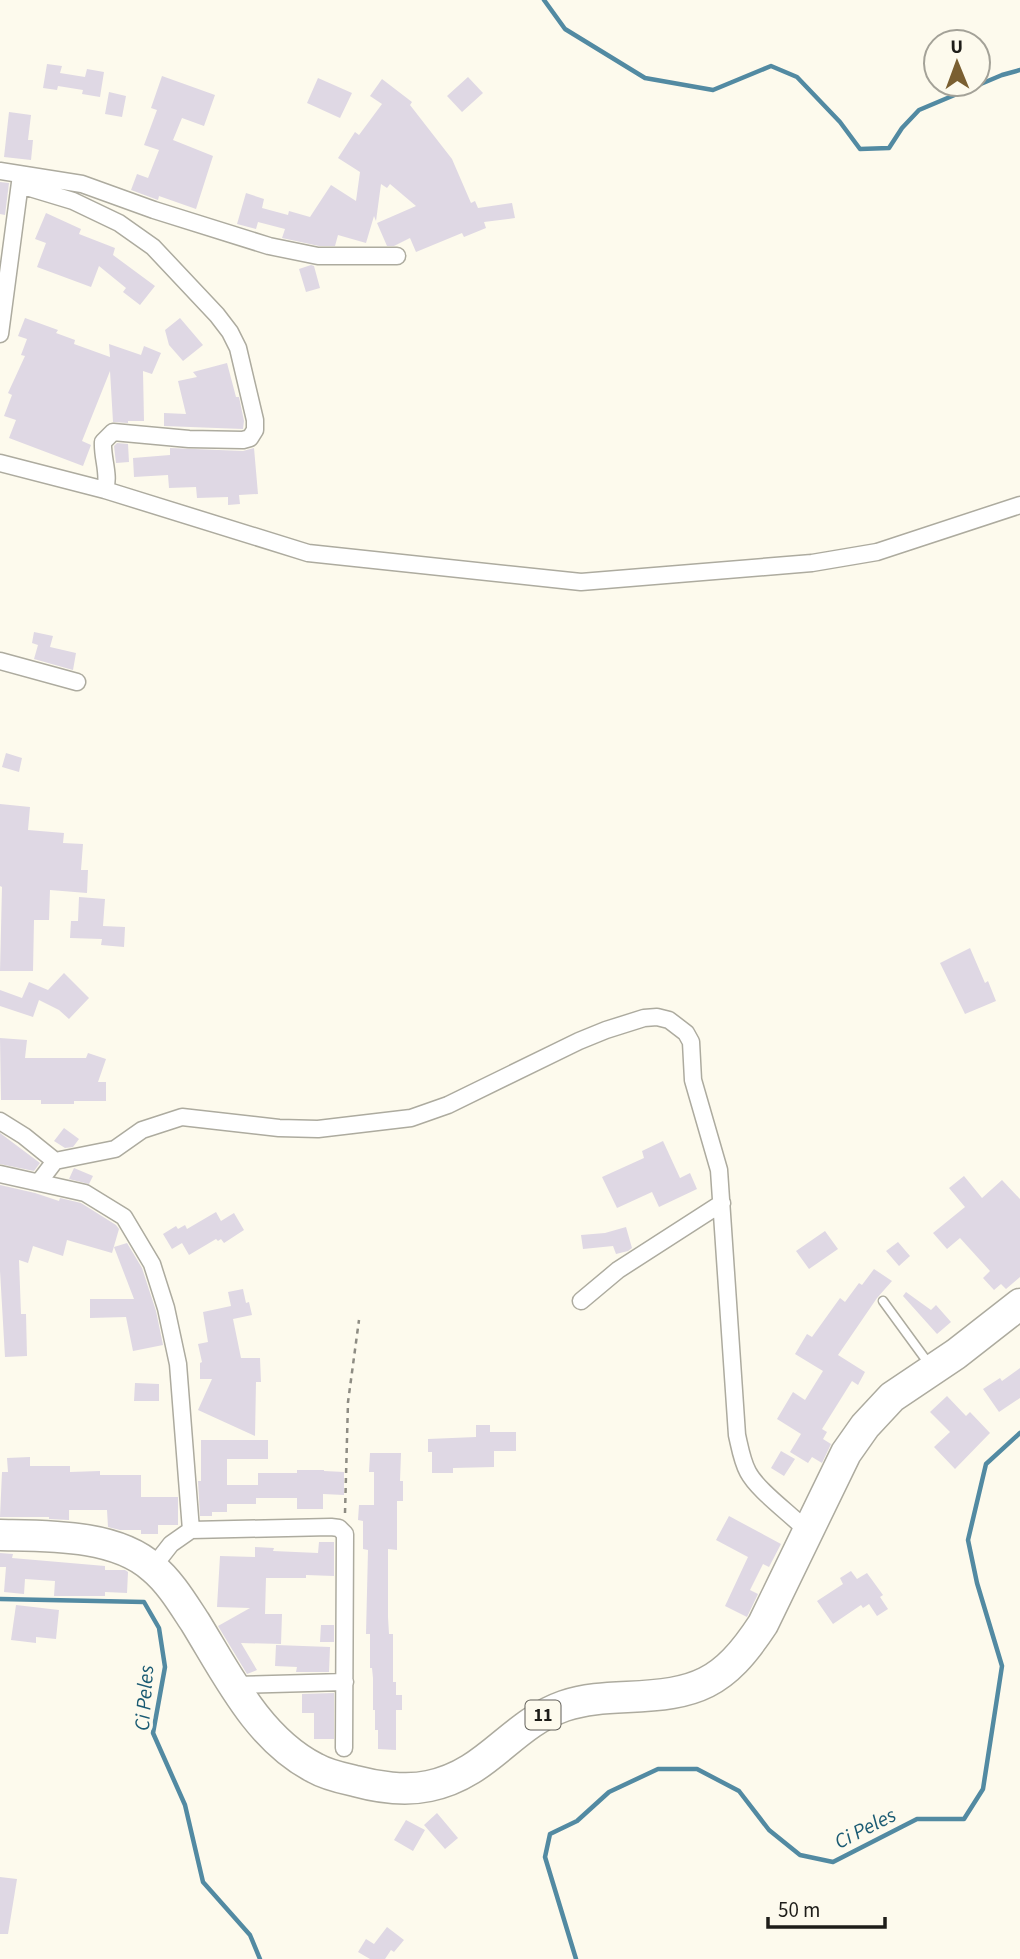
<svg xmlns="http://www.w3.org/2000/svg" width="1020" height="1959" font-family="'Source Sans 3',sans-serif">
	<rect width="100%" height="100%" fill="#fdfaed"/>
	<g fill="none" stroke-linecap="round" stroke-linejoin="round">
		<path stroke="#528aa2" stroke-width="4.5" d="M544,0L565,29L645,78L713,90L771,66L797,77L840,122L860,149L889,148L902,128L919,110L1002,75L1020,70
			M0,1599L144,1602L159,1628L165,1667L153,1733L185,1805L203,1882L250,1935L260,1959
			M576,1959L545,1857L550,1834L577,1821L609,1792L658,1769H697L739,1791L769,1830L800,1855L833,1862L917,1819H964L983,1789L1002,1666L977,1583L968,1540L986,1464L1020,1433"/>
	</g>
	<path fill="#dfd8e4" d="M47,64L62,66L60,73L85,77L87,69L104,72L100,97L82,94L83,90L58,86L57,90L43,88Z
		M162,76L215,95L204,126L182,118L173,140L213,156L196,209L159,196L158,200L131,190L137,174L148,178L159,150L144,145L157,110L151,108Z
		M468,77L483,93L462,112L447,96Z
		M318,78L352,93L340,118L307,103Z
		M382,79L412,102L410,105L452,159L471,203L475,201L478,208L512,203L515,218L484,222L486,228L464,237L462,233L416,252L410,238L394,246H387L377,223L416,206L390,184L387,188L381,184L376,221L374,216L366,243L338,235L335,246H319L282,238L285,229L258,222L256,229L237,224L246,193L264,199L262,208L288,215L289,211L310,217L331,185L356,201L360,172L338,158L355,132L359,135L382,104L370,96Z
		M109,92L126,96L122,117L105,114Z
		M9,112L31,115L28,140H33L31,160L4,157Z
		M0,182L9,183L5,215L0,214Z
		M46,213L81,229L79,234L115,248L113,255L155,286L140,305L123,292L126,288L99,266L91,287L37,267L46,243L35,239Z
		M311,265L314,266L320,288L306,292L299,269Z
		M25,318L58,330L56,333L75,340L74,344L110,357L109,344L141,355L144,346L161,353L152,374L143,371L144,421H128V423L113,422L110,371L82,441L91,445L83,466L9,438L16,420L4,416L12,395L8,393L25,356L21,355L27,339L18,336Z
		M180,318L203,345L183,361L169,345L165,330Z
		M227,363L236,397H239L244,421L243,429L164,426V413L186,414L178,381L197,377L193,372Z
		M117,443L128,444L129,462L116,463L114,446Z
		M170,448L243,451L254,448L258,494L239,495L240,504L228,505V497L197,498L196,487L169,488L168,475L134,477L133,458L170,455Z
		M34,632L53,636L50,647L76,653L73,670L34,659L38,645L32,643Z
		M6,753L22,758L19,772L2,767Z
		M0,804L30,807L28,830L64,833L63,843L83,844L81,870H88L87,893L50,890L49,920H34L33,971H0L2,887L0,886Z
		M79,897L105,899L103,926L125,927L124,947L101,945L102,939L70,938L71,921H78Z
		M970,948L985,983L988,981L996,1001L965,1014L940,963Z
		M64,973L89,998L69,1019L59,1010L39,1000L33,1017L0,1006V990L22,998L29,982L48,990Z
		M0,1038L27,1040L25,1058H86L88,1053L106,1059L98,1082H106V1101H74V1104H41V1100H1Z
		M64,1128L79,1139L73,1147L65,1148L54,1141Z
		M0,1133L40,1163L34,1171L0,1164Z
		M663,1141L680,1178L690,1173L697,1189L659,1207L652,1192L617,1208L602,1177L644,1158L642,1151Z
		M74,1168L93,1176L89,1184L69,1179Z
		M964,1176L982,1198L1002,1180L1020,1199V1277L1006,1289L1001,1284L994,1290L983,1278L990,1271L960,1238L947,1249L933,1233L965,1207L949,1188Z
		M0,1185L35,1193L59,1201L60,1198L81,1203L116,1225L119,1229L112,1253L67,1240L63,1256L33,1246L28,1263L19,1260L21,1314H26L27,1356L5,1357L0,1271Z
		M216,1212L221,1221L234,1213L244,1230L224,1243L221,1239L218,1241L216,1239L189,1255L182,1243L172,1249L163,1234L176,1226L178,1229L185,1225L187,1229Z
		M626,1227L632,1248L628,1251L616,1254L613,1246L583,1249L581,1235L605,1233Z
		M825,1231L838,1249L809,1269L796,1251Z
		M898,1242L910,1256L899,1266L886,1251Z
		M127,1243L142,1268L156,1311L163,1345L133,1351L126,1317L90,1318V1299H134L114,1247Z
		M874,1269L892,1281L877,1298L838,1355L865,1372L858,1385L852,1381L822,1429L827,1432L823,1439L831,1444L822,1463L812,1457L808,1463L790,1452L801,1434L777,1419L793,1392L805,1400L823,1371L795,1354L807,1334L812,1337L840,1298L845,1302L859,1283L862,1285Z
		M243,1289L246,1303L249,1302L252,1315L233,1319L241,1358H260L261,1382H256L255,1436L198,1410L212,1379H200V1363L202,1362L198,1344L208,1342L203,1312L231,1306L228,1292Z
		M906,1292L931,1310L936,1305L951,1322L937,1334L903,1296Z
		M1020,1368V1398L999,1412L983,1389L1000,1378L1002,1381Z
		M135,1383L159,1384V1401H134Z
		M947,1396L966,1416L970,1412L990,1433L955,1469L934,1447L950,1432L930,1412Z
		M476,1425H490V1432H516V1451H494V1467L453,1468V1473H432V1452H428V1439L476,1437Z
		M201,1440H268V1459H227V1485H258V1473H297V1470H324V1471L344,1472V1495L323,1494V1509H297V1498H256V1504H227V1512H212V1516H200L198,1481H201Z
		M781,1451L795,1459L784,1476L771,1468Z
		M370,1453H401L400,1481H403V1501H397V1550L388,1549V1617L389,1634H393V1682H396V1695H402V1710H396V1750L378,1749V1730H375V1710H373V1678L372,1668H370V1634H366L368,1550L363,1549V1521L358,1520L359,1505H374V1472H369Z
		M30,1457V1466H70V1472L100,1471V1475H141V1497H178V1525H158V1534H141V1530H120L108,1527L107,1510H69V1520L49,1519V1517H0L2,1472H8L7,1458Z
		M729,1516L781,1544L769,1567L763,1564L750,1590L758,1594L747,1617L725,1606L748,1557L716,1540Z
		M319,1542H334V1576L306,1575V1578H266L265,1614H282L281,1644L241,1643L257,1670L247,1674L218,1626L250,1608L217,1607L220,1556L255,1557V1547L274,1548L273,1551L318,1553Z
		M0,1553L13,1554L12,1558L105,1566V1570H125L128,1572L127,1593L105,1592V1596H54L55,1581L25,1579L24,1594L4,1592L6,1567H0Z
		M851,1571L857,1579L867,1573L883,1595L880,1597L888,1609L877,1616L869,1604L863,1608L861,1605L833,1624L817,1601L843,1584L840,1578Z
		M16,1605L59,1610L56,1639L36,1637V1643L11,1640Z
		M321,1625H334V1642H320Z
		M276,1645L330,1647L329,1672H296L297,1667L275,1666Z
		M334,1693V1739H314V1713H302V1694Z
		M437,1813L458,1838L445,1849L424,1825Z
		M406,1820L425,1830L413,1851L394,1840Z
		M0,1877L17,1879L8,1934H0Z
		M387,1927L404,1940L394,1952L391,1950L385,1959H370L358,1952L366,1939L374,1944Z"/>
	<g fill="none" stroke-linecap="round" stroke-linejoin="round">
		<defs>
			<path id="lane" d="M883,1301L929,1364"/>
			<path id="street" d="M0,171L82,184L154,210L269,246L318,256H397
				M20,185L73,201L119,223L153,247L217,315L230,332L238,348L255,420V430L250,438L243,440L189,439L113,432L103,442C102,458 110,475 105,490
				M0,334L21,175
				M0,463L105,490L308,553L581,582L812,563L877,552L1020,505
				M0,661L77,682
				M0,1121L24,1136L55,1161
				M0,1174L85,1193L124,1217L152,1264L166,1308L178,1364L191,1530L171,1544L153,1567
				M39,1182L55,1161L115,1149L142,1130L182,1117L279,1128L318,1129L411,1118L448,1105L579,1041L606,1030L644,1018L657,1017L669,1020L686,1033L691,1042L693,1080L719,1170L737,1435C740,1448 742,1461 748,1472C758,1491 791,1514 807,1531
				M581,1301L618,1270L722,1203
				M191,1530L331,1527L339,1528L345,1534L344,1748
				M234,1685L345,1682"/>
			<path id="highway" d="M0,1535C47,1536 116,1534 153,1568C170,1582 183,1604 195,1622C227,1674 258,1739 315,1768C327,1775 342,1778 355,1781C377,1787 406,1791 429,1786C488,1774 510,1725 564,1706C585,1699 605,1698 627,1697C697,1694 723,1685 763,1624L846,1453L865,1426L892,1397L956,1354L1020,1304"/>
		</defs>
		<use href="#lane" stroke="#adab9f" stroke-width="11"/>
		<use href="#street" stroke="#adab9f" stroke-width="19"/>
		<use href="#highway" stroke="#adab9f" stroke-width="33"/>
		<path stroke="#8e8c83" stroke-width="2.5" stroke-dasharray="5 5" stroke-linecap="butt" d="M345,1513L348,1402L359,1320"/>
		<use href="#lane" stroke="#fff" stroke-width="8"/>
		<use href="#street" stroke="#fff" stroke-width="16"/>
		<use href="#highway" stroke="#fff" stroke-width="30"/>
	</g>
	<g text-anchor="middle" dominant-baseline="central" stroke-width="7" stroke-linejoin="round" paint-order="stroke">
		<rect fill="#fdfaed" stroke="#615f59" stroke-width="2" x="525.5" y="1700.5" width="35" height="29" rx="5"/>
		<g font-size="18" font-weight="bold" fill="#1e1d19">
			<text x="543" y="1715">11</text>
		</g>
		<g font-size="21" font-style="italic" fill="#1b5b73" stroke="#fdfaed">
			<text transform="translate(144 1698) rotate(-86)">Ci Peles</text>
			<text transform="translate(865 1828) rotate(-27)">Ci Peles</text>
		</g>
	</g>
	<g transform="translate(957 63) rotate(359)"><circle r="33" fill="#fdfaed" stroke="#a4a298" stroke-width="2"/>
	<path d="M0-5L12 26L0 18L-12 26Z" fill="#7a5f31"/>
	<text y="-10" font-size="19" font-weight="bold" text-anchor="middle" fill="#1e1d19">U</text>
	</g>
	<path d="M768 1917v10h117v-10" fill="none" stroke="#1e1d19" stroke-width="3.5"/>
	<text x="778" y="1917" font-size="21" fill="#1e1d19" stroke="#fdfaed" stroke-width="5" paint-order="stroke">50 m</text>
</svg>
